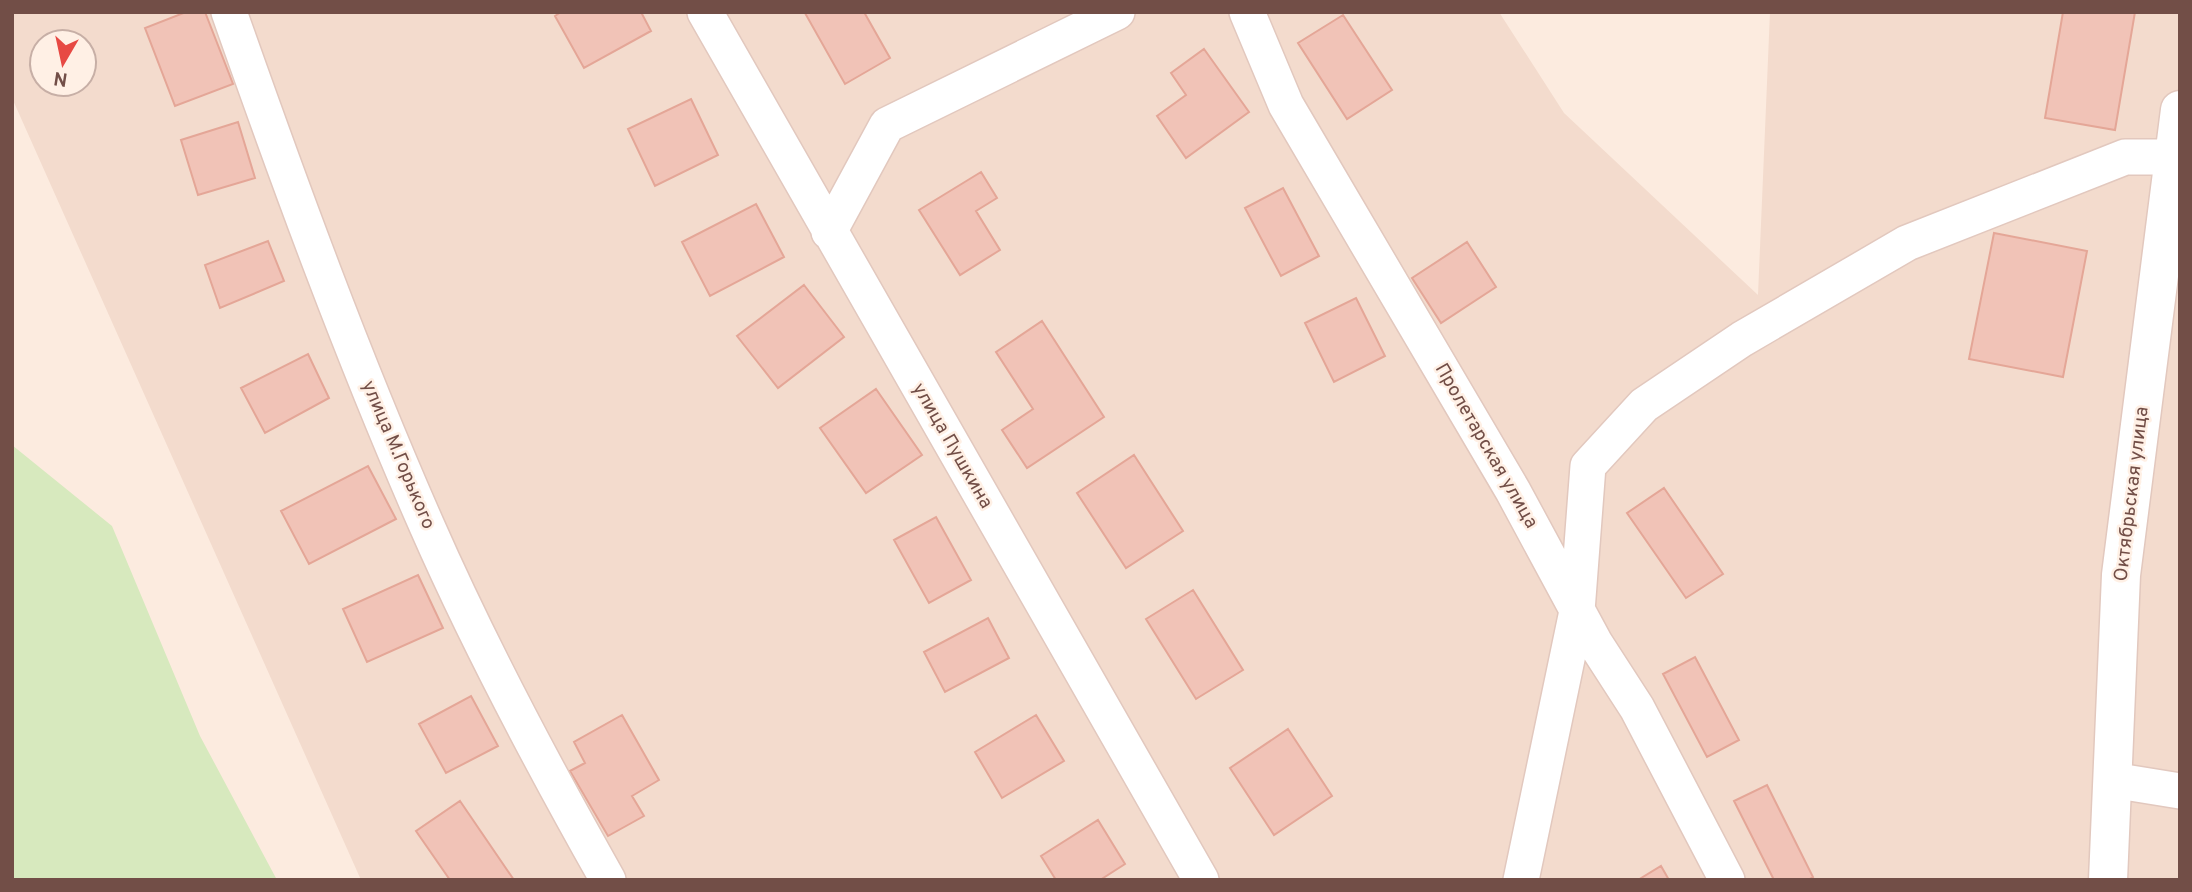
<svg xmlns="http://www.w3.org/2000/svg" width="2192" height="892" font-family="Overpass,sans-serif">
	<rect width="100%" height="100%" fill="#fcebdf"/>
	<path fill="#f3dbcd" fill-rule="evenodd" d="M12,12H1499L1564,113L1758,295L1770,12H2180V880H361L12,98ZM42,42H84V84H42Z"/>
	<path fill="#d7e9be" d="M12,445L112,526L200,736L277,880H12Z"/>
	<path fill="#f1c3b7" stroke="#e4a697" stroke-width="2" d="M186,12H205L233,84L175,106L145,28Z
		M561,12H641L651,31L584,68L555,16Z
		M864,12L890,58L845,84L805,13Z
		M2063,12H2135L2115,130L2045,118Z
		M1343,15L1392,90L1347,119L1298,43Z
		M1204,49L1249,112L1186,158L1157,116L1186,95L1171,73Z
		M691,99L718,155L655,186L628,129Z
		M238,122L255,178L198,195L181,140Z
		M981,172L997,198L976,211L1000,250L960,275L919,210Z
		M1283,188L1319,256L1281,276L1245,208Z
		M756,204L784,257L710,296L682,242Z
		M1994,233L2087,251L2063,377L1969,359Z
		M268,241L284,281L220,308L205,265Z
		M1467,242L1496,287L1441,323L1412,278Z
		M804,285L844,337L778,388L737,336Z
		M1356,298L1385,356L1334,382L1305,323Z
		M1042,321L1104,417L1027,468L1002,430L1033,409L996,352Z
		M308,354L329,398L265,433L241,388Z
		M876,389L922,455L866,493L820,428Z
		M1134,455L1183,531L1126,568L1077,493Z
		M368,466L396,519L309,564L281,511Z
		M1664,488L1723,574L1686,598L1627,513Z
		M936,517L971,580L929,603L894,540Z
		M418,575L443,628L367,662L343,609Z
		M1193,590L1243,670L1196,699L1146,619Z
		M988,618L1009,658L945,692L924,652Z
		M1695,657L1739,740L1707,757L1663,674Z
		M471,696L498,746L446,773L419,724Z
		M622,715L659,780L632,796L644,816L608,836L570,771L585,763L574,742Z
		M1036,715L1064,761L1002,798L975,752Z
		M1288,729L1332,796L1274,835L1230,768Z
		M1767,785L1813,877L1808,880H1774L1734,801Z
		M460,801L514,880H450L416,831Z
		M1098,820L1125,864L1100,880H1056L1041,856Z
		M1661,866L1669,880H1638Z"/>
	<g fill="none" stroke-linecap="round" stroke-linejoin="round">
		<defs>
			<path id="minor" d="M229,12C290,185 353,358 427,526C480,647 543,765 608,880
				M705,12L1201,880
				M1247,12L1286,105L1513,491L1595,643L1637,708L1727,880
				M829,232L887,125L1117,12
				M2112,780L2180,791
				M1521,880L1577,611L1588,466L1644,405L1742,339L1907,243L2125,157H2174"/>
			<path id="tertiary" d="M2108,880L2121,575L2180,110"/>
		</defs>
		<use href="#minor" stroke="#e2c8be" stroke-width="38"/>
		<use href="#tertiary" stroke="#e2c8be" stroke-width="41"/>
		<use href="#minor" stroke="#fff" stroke-width="35"/>
		<use href="#tertiary" stroke="#fff" stroke-width="38"/>
	</g>
	<g text-anchor="middle" dominant-baseline="central" stroke-width="5" stroke-linejoin="round" paint-order="stroke">
		<g font-size="19" fill="#724e47" stroke="#fff0e5">
			<text transform="translate(952 446) rotate(60)">улица Пушкина</text>
			<text transform="translate(1486 446) rotate(60)">Пролетарская улица</text>
			<text transform="translate(398 455) rotate(67)">улица М.Горького</text>
			<text transform="translate(2132 494) rotate(-83)">Октябрьская улица</text>
		</g>
	</g>
	<rect width="2192" height="892" fill="none" stroke="#724e47" stroke-width="28"/>
	<g transform="translate(63 63) rotate(189)"><circle r="33" fill="#fff0e5" stroke="#c7afa6" stroke-width="2"/>
	<path d="M0-5L12 26L0 18L-12 26Z" fill="#e74943"/>
	<text y="-10" font-size="19" font-weight="bold" text-anchor="middle" fill="#724e47">N</text>
	</g>
</svg>
